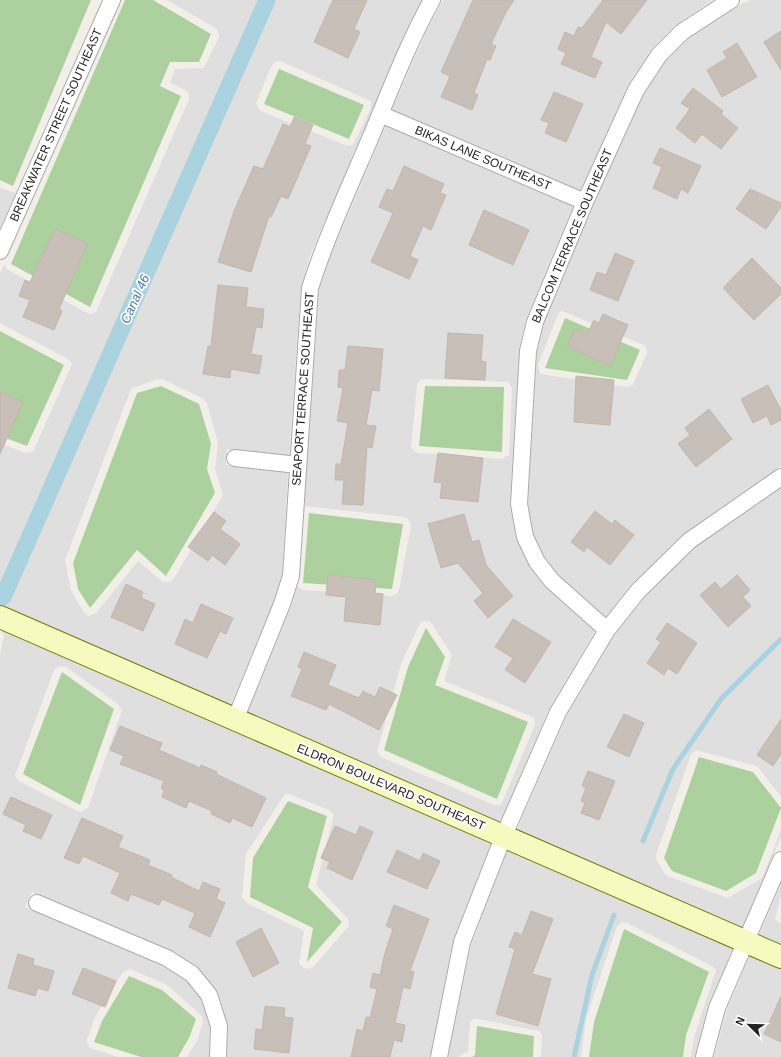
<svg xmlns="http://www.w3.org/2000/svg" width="781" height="1057" font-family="Helvetica,sans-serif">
	<rect width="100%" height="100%" fill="#f2efe9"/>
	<path fill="#e0dfdf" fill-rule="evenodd" d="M167,0H422L412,18L310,256L301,287L289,456L227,449L226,465L288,472L282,574L274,601L229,709L0,609V443L25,453L33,452L72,364L68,359L0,323V273L4,265L8,270L87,313L92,314L96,312L189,99V94L186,90L170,83L175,69L204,68L219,37L217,29ZM280,61L371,101V108L353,145L348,146L261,111L258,108L256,103L272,65L275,62ZM157,379H162L204,399L207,403L218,443L215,469L223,495L173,580L170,582H163L138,561L96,613L89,616L84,613L71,590L65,560L131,389Z
		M443,0H712L676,25L651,50L628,85L580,191L392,110L428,27Z
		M750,0H781V466L682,535L631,585L605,618L559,576L545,559L533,535L528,504L537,353L543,325L593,206L644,94L666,60L688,38L726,12ZM562,311L644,345L647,349V353L633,385L626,387L540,374L538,365L558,314Z
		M386,125L573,206L526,319L519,349L510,504L516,537L530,567L546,587L595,631L549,709L499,824L246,716L291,607L297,587L303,590L392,596L397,594L399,590L411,526L408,519L404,517L304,506L319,290L328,262ZM424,379L508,382L512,388L509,455L501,459L419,453L414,451L411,447L417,385L420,380ZM422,621H429L432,624L452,655L444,681L535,718V725L501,805H494L381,757L377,752L401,664L419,625Z
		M0,188L16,193L0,228Z
		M781,488V797L757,766L696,750L691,754L656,855V859L665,874L670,877L728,898L762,878L781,830V837L741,931L516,832L566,717L614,636L645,597L695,547Z
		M0,626L493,839L453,940L430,1057H227L228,1027L218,993L197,967L171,951L32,892L25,907L163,966L186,980L201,998L210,1026L209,1057H187L197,1041L203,1022L202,1016L167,985L130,969L123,972L95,1017L87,1040V1044L90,1048L118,1057H0V654L4,635L0,630ZM59,666L66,667L118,704L122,710L88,808L82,812L77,811L19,781L15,776L54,670ZM285,794H289L329,810L334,814L316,885L347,918L349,922L348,927L313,967L309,969L304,968L299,963L304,931L247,903L242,897L246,854Z
		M509,847L734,946L708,1006L695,1057H691L694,1037L716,970L712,966L627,923L622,922L617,926L586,1019L581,1057H541L542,1035L539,1031L478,1019H473L470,1022L468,1051L458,1057H448L471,945Z
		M781,884V895L775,919L781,924V948L758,938Z
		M751,953L781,966V1057H714L726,1012Z"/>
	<path fill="#add19e" d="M0,0H91L13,186L0,180Z
		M125,0H153L211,34L199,62H170L160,86L181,96L90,307L11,264Z
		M279,69L364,105L349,139L264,104Z
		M565,318L640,350L627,380L545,368Z
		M0,331L64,365L27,446L0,436Z
		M161,386L199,404L211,444L207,469L215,493L166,576L137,550L90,608L78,589L73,563L137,393Z
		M425,386L504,387L502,452L419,446Z
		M309,513L403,524L392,589L303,583Z
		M426,628L445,657L435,685L528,722L497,799L384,750L408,667Z
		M62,672L114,709L80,805L23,774Z
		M699,757L753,772L781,808L756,873L726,891L672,871L664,858Z
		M288,801L327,816L308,887L342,922L307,962L313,928L250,897L253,858Z
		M624,929L709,972L686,1035L683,1057H589L594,1022Z
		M129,976L162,990L196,1019L189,1038L178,1057H141L94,1042L102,1021Z
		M477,1026L534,1036L533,1057H472L475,1055Z"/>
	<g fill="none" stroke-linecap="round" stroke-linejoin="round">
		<path stroke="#aad3df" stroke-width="5" d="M643,841L673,769L721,699L781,639
			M574,1057L592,975L614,915"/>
		<path stroke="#aad3df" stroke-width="17" d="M3,597L267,0"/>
	</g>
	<path fill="#c7bfb8" stroke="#c4b6ab" d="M333,0H367L354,29L360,32L348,58L314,42Z
		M473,0H514L505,14L491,44L496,46L490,60L487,59L474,93L478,95L472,110L441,97L450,76L441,72Z
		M603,0H647L621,34L606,22L591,57L602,62L595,78L561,64L566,53L558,49L565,32L574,36L578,27L582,28Z
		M781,31V70L764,42Z
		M737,43L757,77L722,97L707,70L727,58L723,52Z
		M693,88L723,111L721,114L738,128L721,149L702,134L695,143L676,128L690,109L681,103Z
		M554,92L583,104L566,142L545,133L549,123L541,120Z
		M294,117L313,125L305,144L311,146L288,199L281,196L271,217L269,216L251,272L218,262L234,211L254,166L263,169L283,124L290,127Z
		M660,148L701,166L688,193L681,189L677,199L653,188L662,167L653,163Z
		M404,166L444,184L440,193L446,195L431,230L423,226L410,256L418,260L409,279L371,262L393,213L379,207L387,189L393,191Z
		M750,189L781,203V207L766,229L736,209Z
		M484,210L529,230L513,265L469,245Z
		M55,229L88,243L59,309L62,311L54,330L23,317L30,300L19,296L25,280L30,282Z
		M615,253L634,261L618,301L590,290L597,272L606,275Z
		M752,258L781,288V294L754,320L723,288Z
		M218,285L248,288L246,307L264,309L262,328L256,327L251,354L262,356L259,374L231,369L230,378L203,374L208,346H211Z
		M603,314L628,325L610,366L567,346L575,329L587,334L594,320L599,323Z
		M448,333L483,335L481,361L486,362L485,380L445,378Z
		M348,346L383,349L379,391L372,390L366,425L376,426L372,448L367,447L363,505L342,504L344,480H335L336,464H341L348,423L337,421L343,388L338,387L339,370H345Z
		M576,376L614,380L610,425L574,422Z
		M768,385L781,410V420L771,425L767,416L753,423L741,399Z
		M0,392L23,402L0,454Z
		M709,409L732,439L696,467L678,444L690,435L685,428Z
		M438,453L483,458L478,502L440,498L442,483L434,482Z
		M595,511L612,524L615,520L634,535L610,565L587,547L584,552L571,542Z
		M214,512L226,521L220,529L240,544L225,565L212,555L208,561L188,547Z
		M464,514L472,542L479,540L486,565L513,596L488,618L474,601L483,593L458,563L441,568L428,524Z
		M328,575L376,580L375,593L383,594L380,625L344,621L346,597L326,595Z
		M737,575L750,590L743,597L751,606L728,627L700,595L715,582L721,589Z
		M126,584L143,592L141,598L155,604L143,631L111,617Z
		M201,604L233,618L226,634L220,631L207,658L175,644L185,619L193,623Z
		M513,619L551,642L525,683L505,670L513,658L495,647Z
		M667,623L697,643L677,674L668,668L664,675L647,663L661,642L656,639Z
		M304,652L336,665L328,685L359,698L363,691L375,697L380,687L397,695L379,730L329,704L326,710L291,696L302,669L298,667Z
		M624,714L644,723L629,757L607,747Z
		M781,719V754L773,766L757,755Z
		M120,726L162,743L159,750L200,768L201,765L217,772L216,774L266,798L252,827L232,818L230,823L211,814L212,811L189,801L186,808L162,797L164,790L161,788L164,781L120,764L124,756L110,750Z
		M588,771L615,781L599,820L581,813L585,803L581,801L586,788L582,786Z
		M11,797L52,815L41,839L23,831L26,825L3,814Z
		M82,818L123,836L118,847L150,860L148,865L172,875L171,877L199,891L203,882L220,889L216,899L225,903L210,937L189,927L195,913L162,899L159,905L131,894L128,901L111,893L120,873L83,856L79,864L64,858Z
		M335,826L356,835L360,826L373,832L352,880L327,868L330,862L321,858Z
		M397,850L420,861L423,853L440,861L427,889L387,872Z
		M394,905L429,919L410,971L414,972L410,989L403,987L395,1023L405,1025L402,1042L394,1040L390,1057H351L357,1029L363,1031L366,1017L370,1018L377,989L370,987L373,973L380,975L385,953L393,929L386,926Z
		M531,911L553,919L532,974L551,979L538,1026L496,1014L515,949L509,947L515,932L522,935Z
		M261,928L279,963L253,977L236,942Z
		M18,954L34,959L33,965L54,971L48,991L38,988L35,996L8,988Z
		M83,968L116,981L105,1007L72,994Z
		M781,996V1042L764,1034Z
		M265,1006L285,1008L284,1017L293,1018L289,1053L254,1049L256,1029L262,1030Z"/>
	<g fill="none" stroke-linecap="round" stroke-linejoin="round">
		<defs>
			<path id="street" d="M380,114L585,202
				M0,251L112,0
				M235,458L298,465
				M607,630L552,581L537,562L525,537L519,504L528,351L535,322L585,202L636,90L659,55L682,32L731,0
				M235,720L282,604L291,576L310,288C326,238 348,190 369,141C389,94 407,45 432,0
				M37,903L167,958L192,974L209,995L219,1026L218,1057
				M439,1057L462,942L504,835L558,712L607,630L638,591L689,541L781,477
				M704,1057L717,1008L781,860"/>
			<path id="secondary" d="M0,617L781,957"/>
		</defs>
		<use href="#street" stroke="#a9a9a9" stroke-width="18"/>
		<use href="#secondary" stroke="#707d05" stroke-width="24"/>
		<use href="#street" stroke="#fff" stroke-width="16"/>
		<use href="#secondary" stroke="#f7fabf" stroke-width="22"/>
	</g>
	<g text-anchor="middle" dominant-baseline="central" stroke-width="3.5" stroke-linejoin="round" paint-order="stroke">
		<g font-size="12" fill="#222" stroke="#fff">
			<text transform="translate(56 125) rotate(-66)">BREAKWATER STREET SOUTHEAST</text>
			<text transform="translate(483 158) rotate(23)">BIKAS LANE SOUTHEAST</text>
			<text transform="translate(572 236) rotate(-67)">BALCOM TERRACE SOUTHEAST</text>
			<text transform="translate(303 389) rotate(-86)">SEAPORT TERRACE SOUTHEAST</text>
			<text transform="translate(391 787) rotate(23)">ELDRON BOULEVARD SOUTHEAST</text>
		</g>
		<g font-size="13" font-style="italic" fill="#4a7aab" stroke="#fff">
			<text transform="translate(135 299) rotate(-66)">Canal 46</text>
		</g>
	</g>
	<g transform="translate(749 1025) rotate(293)" stroke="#ffffff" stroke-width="3" paint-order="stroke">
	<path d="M0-3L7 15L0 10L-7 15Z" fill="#222222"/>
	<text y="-6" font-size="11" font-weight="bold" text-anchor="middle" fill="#222222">N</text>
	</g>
</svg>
